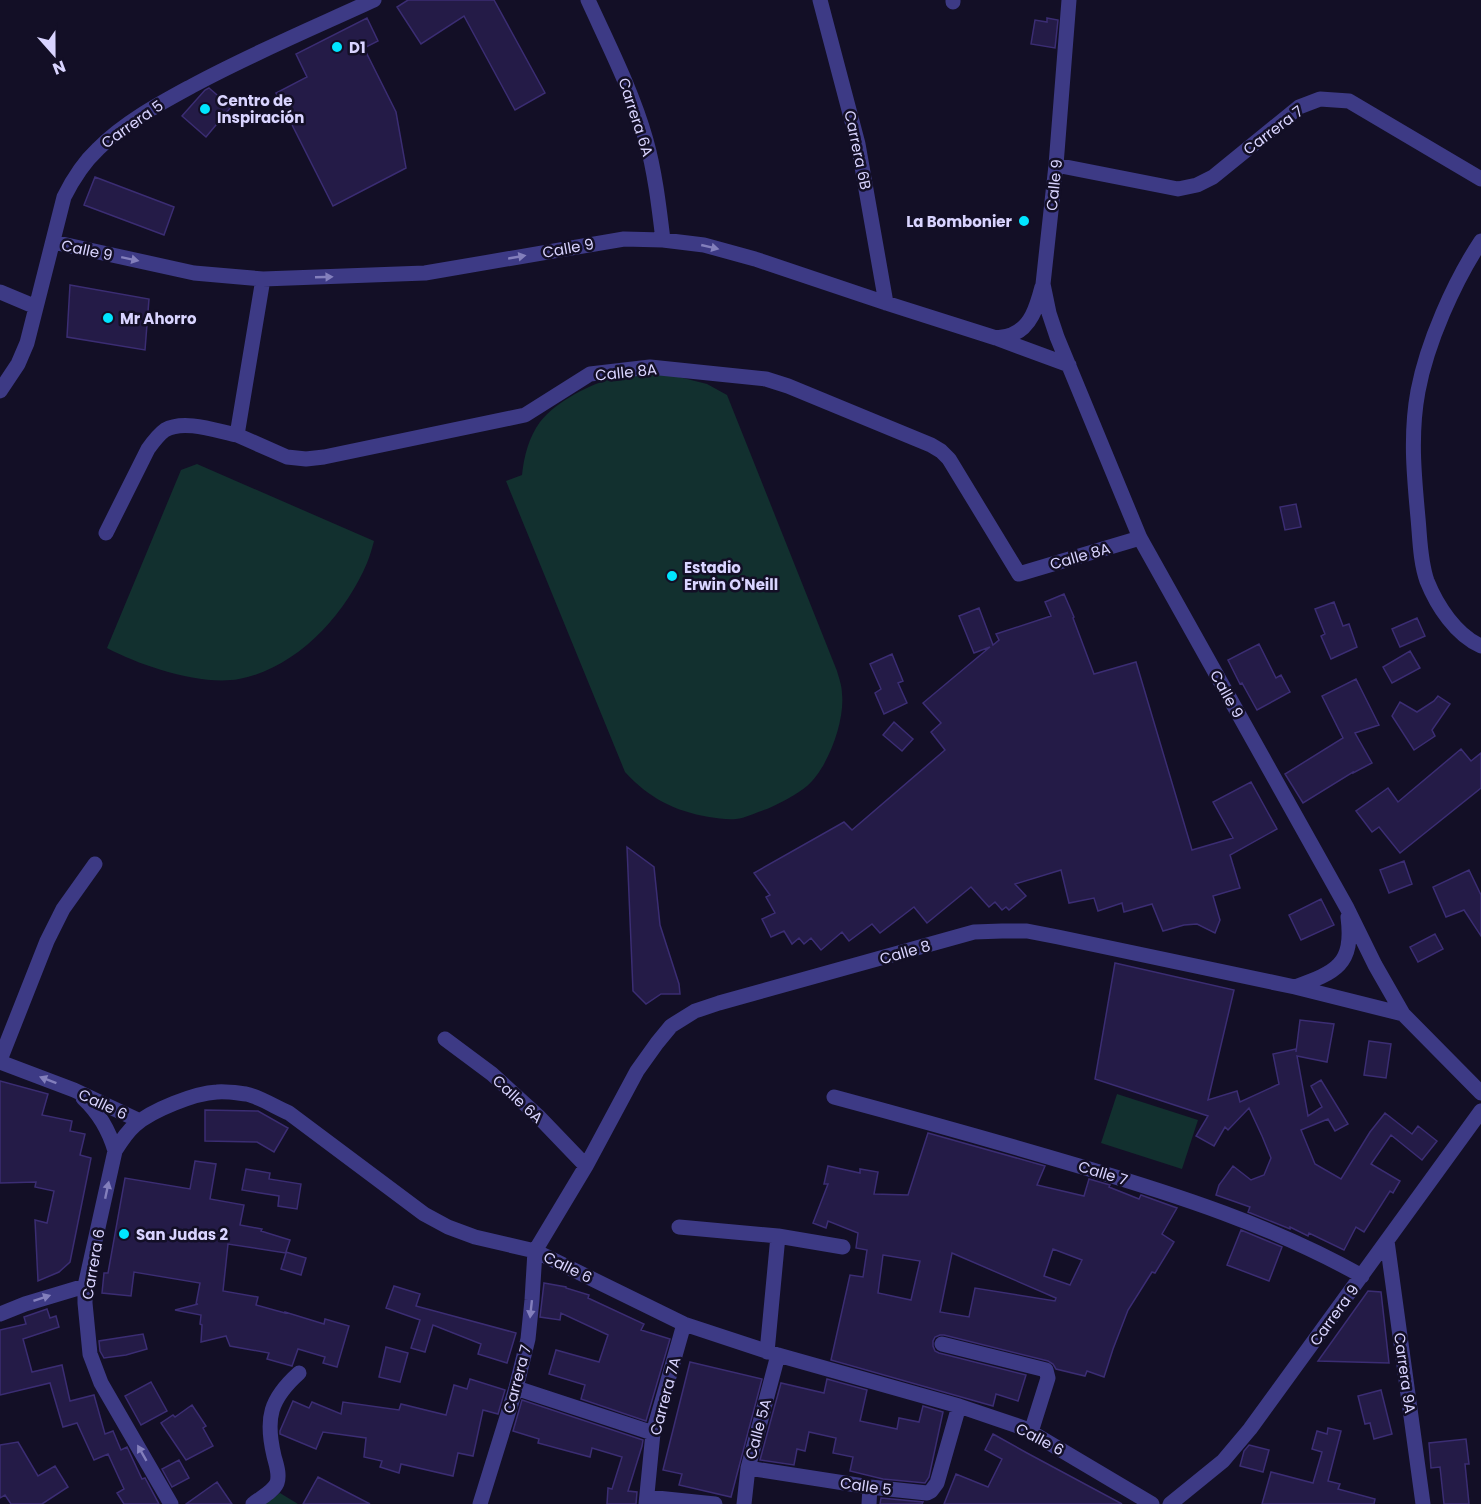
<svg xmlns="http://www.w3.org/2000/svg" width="1481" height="1504" font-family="Poppins,sans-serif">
	<rect width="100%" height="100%" fill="#130f26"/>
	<path fill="#12302f" d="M644,373L675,376L707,384L727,395L837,671C839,678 842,686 842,694C845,721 828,768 807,786C798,794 778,804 767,809C757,812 746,818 736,819C727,820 718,818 709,817C674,811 649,798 625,772L506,481L522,475C524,456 529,437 540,422C558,400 589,385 616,377C625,375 634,374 644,373Z
		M197,464L374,541C372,548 370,556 367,563C345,615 297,668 239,679C201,686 141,666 107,648L181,470Z
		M1117,1094L1198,1120L1182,1169L1101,1143Z
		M280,1493L298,1504H265Z"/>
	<path fill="#241b47" stroke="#3b2d73" stroke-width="1.5" fill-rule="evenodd" d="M408,0H494L545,93L515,110L464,16L421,44L397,7Z
		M367,18L378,41L364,48L396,112L406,168L333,206L276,93L307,77L296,54Z
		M1047,18L1058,20L1055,48L1031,44L1035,20L1047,22Z
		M209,88L231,107L206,137L182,116L205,90Z
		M95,177L174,207L164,235L84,205Z
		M70,285L149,299L145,350L67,337Z
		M1296,504L1301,527L1285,530L1280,507Z
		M1064,594L1074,617L1073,618L1094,674L1136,662L1192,850L1233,838L1213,802L1251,782L1277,829L1230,855L1240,888L1213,896L1220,920L1215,933L1197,924L1184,925L1163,931L1152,904L1124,912L1122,903L1098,911L1094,898L1069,903L1061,870L1015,884L1026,896L1009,910L1006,907L1002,910L995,902L989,907L971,887L927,923L914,907L880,933L872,924L849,941L842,932L821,950L811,938L804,944L799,938L792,944L784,931L771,937L762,919L775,913L766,897L770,895L754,873L844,822L852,830L945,750L931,732L941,723L923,703L990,647L974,653L959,616L979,608L993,645L999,640L996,634L1051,616L1045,602Z
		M1334,602L1343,626L1349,624L1357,647L1331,659L1321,636L1325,634L1315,609Z
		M1417,618L1425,636L1400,647L1392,629Z
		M1259,644L1276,678L1281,675L1290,692L1257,710L1242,683L1240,684L1228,660Z
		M1410,651L1420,668L1392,683L1383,667Z
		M892,654L903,681L898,683L907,703L884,714L875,693L881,689L870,664Z
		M1356,679L1379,725L1355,733L1372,763L1353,773V772L1303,803L1285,774L1343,738L1322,696Z
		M1438,696L1450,704L1432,730L1435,736L1414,750L1392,716L1400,702L1417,712L1434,701Z
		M894,722L913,739L902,751L883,735Z
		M1461,749L1471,761L1481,753V788L1400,853L1379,827L1372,832L1356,811L1388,788L1398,802Z
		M627,847L654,867L660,925L679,984L680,994H661L646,1004L633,991Z
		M1404,861L1412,884L1389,893L1380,870Z
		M1469,870L1481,895V936L1464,910L1446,917L1433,887Z
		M1321,899L1334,925L1301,940L1289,915Z
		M1435,934L1443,949L1418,962L1410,947Z
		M1115,963L1234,990L1208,1100L1237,1091L1240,1102L1279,1084L1273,1054L1296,1049V1052L1300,1020L1334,1024L1327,1062L1297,1056L1308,1116L1322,1107L1311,1086L1321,1080L1348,1124L1335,1131L1328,1119L1301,1130L1315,1164L1341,1179L1370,1132L1385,1113L1412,1134L1418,1126L1437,1141L1422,1160L1391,1135L1371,1164L1400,1181L1393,1193L1390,1191L1364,1232L1356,1227L1344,1250L1309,1233L1308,1236L1290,1227V1229L1248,1212L1250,1207L1216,1195L1219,1185L1233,1166L1251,1180L1264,1175L1271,1158L1262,1136L1249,1108L1228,1130L1225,1127L1214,1146L1196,1136L1208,1116L1095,1079Z
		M1369,1041L1391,1044L1386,1078L1364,1075Z
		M0,1081L48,1094L42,1115L72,1121L70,1131L85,1134L80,1155L91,1158L70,1262L59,1272L38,1281L35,1220L47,1223L54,1191L35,1187L36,1182L0,1183Z
		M205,1110L258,1111L288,1128L274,1152L257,1142L205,1141Z
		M928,1133L1045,1166L1037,1185L1084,1196L1089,1179L1110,1185L1109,1187L1139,1199L1141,1195L1177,1208L1162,1234L1174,1242L1155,1273L1152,1272L1128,1310L1113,1349L1104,1377L1087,1371L1085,1376L1056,1369L1053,1364L1048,1361L944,1335H940L935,1337L933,1341V1346L935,1351L939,1353L1026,1375L1018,1401L996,1394L993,1406L831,1360L850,1275L863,1277L867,1250L856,1248L858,1233L828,1221L826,1228L813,1223L828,1184H824L828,1166L860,1173V1169L878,1172L874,1194L908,1195ZM1053,1249L1082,1260L1070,1285L1044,1276ZM952,1253L1056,1298L1055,1301L975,1288L969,1317L940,1312ZM883,1255L920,1261L911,1300L878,1293Z
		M195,1161L216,1164L210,1199L244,1205L240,1225L262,1229L261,1231L290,1240L286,1252L306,1258L301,1275L281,1269L286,1253L228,1244L223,1291L258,1297L256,1305L285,1313V1312L324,1324L325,1319L349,1326L337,1367L323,1363L325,1357L298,1349L292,1366L267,1359L269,1353L230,1346L226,1336L201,1342L202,1325L200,1324L201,1315L175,1310L198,1304H196L200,1283L134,1272L131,1296L102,1293L104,1273H108L125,1178L190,1189Z
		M246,1169L270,1173L269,1179L301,1184L297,1209L278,1206L279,1196L242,1190Z
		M1241,1230L1282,1247L1269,1281L1227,1265Z
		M544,1283L566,1287V1288L589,1295L588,1298L644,1324L641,1330L670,1339L646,1421L581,1399L585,1385L549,1374L556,1350L599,1362L608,1335L561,1313L560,1320L540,1317Z
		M394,1286L420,1294L416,1306L516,1333L507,1363L478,1354L481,1344L433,1325L425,1352L411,1348L420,1320L386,1308Z
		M1368,1291L1381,1292L1389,1363L1318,1361Z
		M47,1309L50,1318L56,1316L59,1327L23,1339L32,1372L62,1365L70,1401L94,1395L105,1434L113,1431L121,1450L127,1447L142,1479L145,1478L159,1504H124L117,1493L124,1489L108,1454L94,1460L77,1423L63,1427L50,1383L0,1395V1330L26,1324L24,1317Z
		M143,1334L147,1349L126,1355L104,1358L100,1351L99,1341Z
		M386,1347L408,1353L400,1382L379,1377Z
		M690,1362L762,1379L731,1497L679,1485L682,1474L663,1470Z
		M470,1379L505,1390L498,1414L483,1410L473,1456L458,1453L453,1476L401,1464L399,1473L380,1467L382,1461L364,1457L366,1438L323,1432L316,1449L280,1434V1431L293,1401L309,1408L312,1402L341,1414L343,1402L399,1410L401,1404L446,1415L454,1385L467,1389Z
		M827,1379L867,1390L860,1421L897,1429L899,1418L919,1422L923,1406L943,1412L929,1477L925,1483L883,1479L850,1471L853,1457L833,1453L836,1438L809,1432L805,1451L797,1449L794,1465L760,1460L781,1383L824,1393Z
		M151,1382L167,1411L141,1425L125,1396Z
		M1381,1390L1392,1434L1374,1439L1370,1423L1365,1424L1358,1396Z
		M522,1400L643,1440L642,1446L628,1491L637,1492L636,1504H607L608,1488L612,1489L622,1457L592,1448L590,1457L538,1443L539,1439L513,1431Z
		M192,1405L206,1426L203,1428L213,1446L186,1460L161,1423L173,1415L175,1417Z
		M1328,1428L1341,1431L1328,1481L1340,1484L1338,1489L1375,1499L1374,1504H1262L1271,1472L1313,1483L1322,1452L1312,1449L1317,1431L1327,1434Z
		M993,1434L1027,1453L1122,1504H944L956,1474L988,1487L1002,1459L985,1450Z
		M1466,1439L1469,1464H1465L1469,1504H1444L1440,1467L1431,1468L1429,1443Z
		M18,1442L38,1476L55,1466L68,1487L42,1504H11L5,1495L0,1498V1445Z
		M1249,1445L1269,1450L1263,1472L1240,1466L1244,1451Z
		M179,1460L189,1478L172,1487L162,1469Z
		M318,1477L370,1504H303Z
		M217,1482L232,1504H186Z
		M881,1498L923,1502L922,1504H880Z"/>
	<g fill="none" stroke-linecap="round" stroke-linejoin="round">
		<path stroke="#3d3a85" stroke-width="15" d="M588,0C609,46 632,91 646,140C655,172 659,207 663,240
			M820,0L858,144L886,303
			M953,0V2
			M1069,0L1056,165L1043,284L1049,313L1057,337L1140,538L1347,908L1375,965L1403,1014L1481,1093
			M1056,165L1178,189L1197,185L1213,177L1299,107L1320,99L1349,101L1481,179
			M1481,241C1454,282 1427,343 1418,391C1410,434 1414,475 1418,518C1420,539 1420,561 1427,581C1437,606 1456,635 1481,646
			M53,242L194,273L263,279L425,273L624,239L663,240L704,245L755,259L886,303L996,338L1069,365
			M263,279L237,435L287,457L306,459L324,457L525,415L590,374L650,367L766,379L788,386L931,445L941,451L949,459L1019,574L1140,538
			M0,292L36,307
			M996,338C1001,337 1006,337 1011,335C1031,328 1037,306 1042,287
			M0,391L18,364L27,343L64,197C73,179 83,163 98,149C125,122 159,104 192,86C251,54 313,28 374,0
			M106,533L148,449C153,442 158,435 165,430C184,419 217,431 237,435
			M1295,987C1336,972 1354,965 1348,917
			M445,1039L492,1074L538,1116L586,1166
			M0,1060L47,941L63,909L95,864
			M0,1062L74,1090L140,1121
			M834,1097C916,1119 998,1142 1079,1166C1177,1195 1273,1226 1362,1276
			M83,1098C99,1113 109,1130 115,1151
			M679,1227L778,1236L843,1247
			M1387,1241L1423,1504
			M0,1314L25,1304L85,1286
			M942,1344L1046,1370L1048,1378L1031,1432
			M767,1352L778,1236
			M516,1388L653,1433
			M748,1468L870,1487L927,1493L931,1491L937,1483L959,1406
			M647,1497L715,1504
			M171,1504L101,1383L90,1354L85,1303V1286L115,1151C121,1141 127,1132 135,1125C152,1110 195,1093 217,1092C226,1091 237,1093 246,1094C260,1097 275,1107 289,1113L424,1214L448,1227L475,1237L535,1251L684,1324L778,1355L959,1406L1024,1428L1152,1504
			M253,1504C260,1498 273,1492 277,1483C280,1474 276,1464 274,1456C265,1418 270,1399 299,1373
			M480,1504L516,1388L528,1339L532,1300L535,1251L586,1166L637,1071L657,1043L671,1026L695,1011L719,1003L974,932L1002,931H1027L1058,937L1295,987L1403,1014
			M646,1504L653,1433L684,1324
			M744,1504L748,1468L778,1355
			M869,1504L870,1487
			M1170,1504L1223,1461L1250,1429L1481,1111"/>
	</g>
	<defs><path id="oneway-solid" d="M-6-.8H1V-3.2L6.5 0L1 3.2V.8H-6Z" transform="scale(1.5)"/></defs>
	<g fill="#837fbc">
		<use href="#oneway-solid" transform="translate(710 247) rotate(13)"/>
		<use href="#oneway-solid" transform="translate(517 257) rotate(-10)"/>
		<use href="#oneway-solid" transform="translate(130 259) rotate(12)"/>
		<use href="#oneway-solid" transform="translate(324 277) rotate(-2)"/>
		<use href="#oneway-solid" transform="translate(48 1080) rotate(-159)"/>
		<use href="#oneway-solid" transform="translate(107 1190) rotate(-78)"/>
		<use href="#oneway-solid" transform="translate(42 1298) rotate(-18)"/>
		<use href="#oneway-solid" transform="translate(531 1309) rotate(96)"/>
		<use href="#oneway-solid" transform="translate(142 1453) rotate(-120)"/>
	</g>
	<g fill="#00e5ff" stroke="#130f26" stroke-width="2">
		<circle cx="337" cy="47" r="6"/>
		<circle cx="205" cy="109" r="6"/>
		<circle cx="1024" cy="221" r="6"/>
		<circle cx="108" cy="318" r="6"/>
		<circle cx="672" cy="576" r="6"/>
		<circle cx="124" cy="1234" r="6"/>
	</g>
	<g text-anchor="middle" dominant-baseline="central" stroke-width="5" stroke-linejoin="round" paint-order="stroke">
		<g font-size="15" font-weight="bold" fill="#d9d4ff" stroke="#130f26" text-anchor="start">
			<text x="349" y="47">D1</text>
			<text x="217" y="100">Centro de<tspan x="217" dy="17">Inspiración</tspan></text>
			<text x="1012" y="221" text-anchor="end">La Bombonier</text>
			<text x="120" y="318">Mr Ahorro</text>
			<text x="684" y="567">Estadio<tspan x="684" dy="17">Erwin O'Neill</tspan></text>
			<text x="136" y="1234">San Judas 2</text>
		</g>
		<g font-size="15" fill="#d9d4ff" stroke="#130f26">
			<text transform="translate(636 117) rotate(72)">Carrera 6A</text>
			<text transform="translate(132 124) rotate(-35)">Carrera 5</text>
			<text transform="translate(1273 130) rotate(-37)">Carrera 7</text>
			<text transform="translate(858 150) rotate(78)">Carrera 6B</text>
			<text transform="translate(1054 185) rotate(-84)">Calle 9</text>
			<text transform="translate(568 248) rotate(-10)">Calle 9</text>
			<text transform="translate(87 250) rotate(12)">Calle 9</text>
			<text transform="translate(626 372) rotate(-6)">Calle 8A</text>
			<text transform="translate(1080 556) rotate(-16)">Calle 8A</text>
			<text transform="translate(1227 694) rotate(61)">Calle 9</text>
			<text transform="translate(905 952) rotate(-16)">Calle 8</text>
			<text transform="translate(518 1099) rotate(43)">Calle 6A</text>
			<text transform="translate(103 1104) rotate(25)">Calle 6</text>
			<text transform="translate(1103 1173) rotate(17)">Calle 7</text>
			<text transform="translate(93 1264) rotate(-80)">Carrera 6</text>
			<text transform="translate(568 1267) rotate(26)">Calle 6</text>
			<text transform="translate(1334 1315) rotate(-54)">Carrera 9</text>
			<text transform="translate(1405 1373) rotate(82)">Carrera 9A</text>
			<text transform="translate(517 1379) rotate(-75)">Carrera 7</text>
			<text transform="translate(665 1396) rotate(-75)">Carrera 7A</text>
			<text transform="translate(758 1429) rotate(-75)">Calle 5A</text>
			<text transform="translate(1040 1439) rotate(28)">Calle 6</text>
			<text transform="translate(866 1486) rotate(8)">Calle 5</text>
		</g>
	</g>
	<g transform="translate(54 54) rotate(159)" stroke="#130f26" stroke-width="4.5" paint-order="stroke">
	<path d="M0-4.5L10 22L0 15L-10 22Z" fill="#d9d4ff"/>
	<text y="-9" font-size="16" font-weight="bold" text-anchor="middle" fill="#d9d4ff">N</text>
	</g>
</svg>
